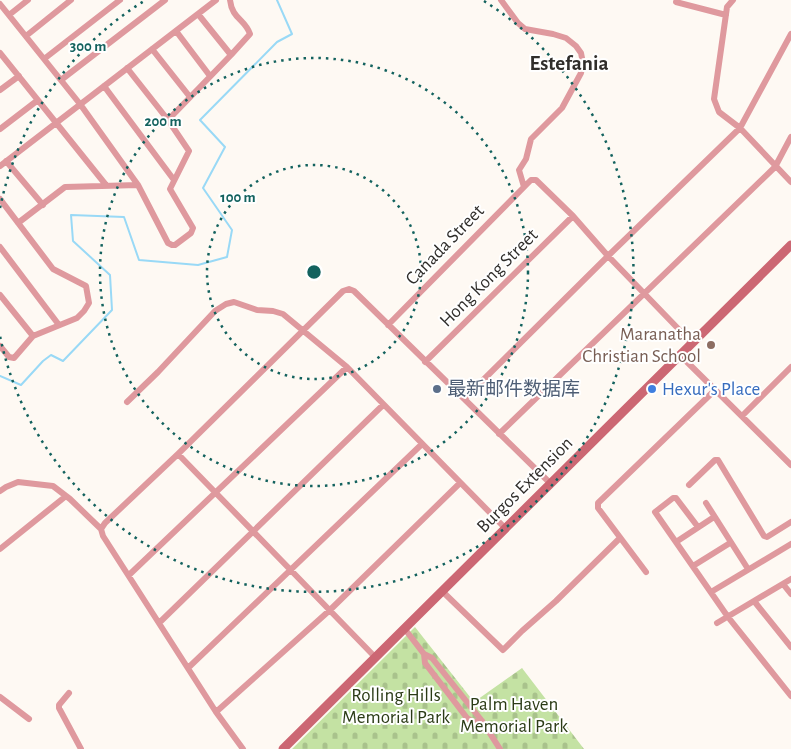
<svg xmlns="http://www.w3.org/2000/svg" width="791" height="749" font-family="'Alegreya Sans','Noto Sans SC',sans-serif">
	<defs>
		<pattern id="cemetery-stones" width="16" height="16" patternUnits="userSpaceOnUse" patternTransform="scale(1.25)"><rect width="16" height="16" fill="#c4e2a3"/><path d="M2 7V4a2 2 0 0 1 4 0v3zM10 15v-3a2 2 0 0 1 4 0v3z" fill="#a9c28c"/></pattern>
	</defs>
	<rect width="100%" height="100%" fill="#fef9f3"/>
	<path fill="url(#cemetery-stones)" d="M415,627L474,702L522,668L584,749H292Z"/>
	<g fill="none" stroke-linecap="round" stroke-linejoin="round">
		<path stroke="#99d9f6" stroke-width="2" d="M0,376L21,385L43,361L51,355L63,361L112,310L110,275L73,241L71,215L124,217L139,260L198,265L227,257L232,230L203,188L225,147L200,120L277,42L292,34L277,0"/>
		<path stroke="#df999e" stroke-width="6" d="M501,0L518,23L525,29L553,34L566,38L576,46L581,53L583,63L581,73L562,108L531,139L526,159L519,170L524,187
			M733,0L727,7L714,99L719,112L740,128L791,182
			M676,2L726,15
			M0,4L80,104L138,185L168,243L172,245H175L191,233L193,228L170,189L189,151L168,120L127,68
			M198,14L231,55
			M9,15L28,0
			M176,31L210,76
			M26,36L71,0
			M152,49L190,97
			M0,53L106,185
			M44,59L120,0
			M61,80L165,0
			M104,86L174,180
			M0,90L19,76
			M168,120L231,55L250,34C245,19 232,19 230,0
			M0,129L38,100
			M6,161L43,205
			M0,166L216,0
			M0,199L53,269L86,286L89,303L84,311L77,318L33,336L14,358L9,357L0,346
			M18,223L65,187L138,185
			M0,247L59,325
			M0,295L33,336
			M388,325L527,184L531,180H536L573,216L608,256L692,343
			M680,355L791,465
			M425,362L573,216
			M464,399L608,256L740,128L791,34
			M127,402L158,372L215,311L226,304L234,302L257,310L273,311L283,314L347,367L505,528
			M742,416L791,367
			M499,434L775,167L791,137
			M178,454L375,657
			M689,485L715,460H718L764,536L767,537L791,522
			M0,491L6,487L18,482L53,486L70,499L101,529
			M706,503L748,569
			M698,527L676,498H673L655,512L728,617L791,696
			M676,542L714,517
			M0,549L66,496
			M693,566L730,543
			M646,572L598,508V503L715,390
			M129,575L347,367
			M783,584L791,594
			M442,591L503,650L522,631L556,601L620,538
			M711,592L791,544
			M754,601L791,647
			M159,623L383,405
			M717,623L791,579
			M404,628L424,654L432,658L482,721L500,749
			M424,654L425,663L467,718L473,722L482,721
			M188,668L422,444
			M69,693L59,705V708L81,749
			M0,697L29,719
			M216,712L330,610L460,483
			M243,749L216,712L103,536L101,529L105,523L178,454L343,291L349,289L354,291L550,483"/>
		<path stroke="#cc6773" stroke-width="9" d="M283,749L791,245"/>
	</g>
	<g fill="none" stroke="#13625e" stroke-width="2.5" stroke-dasharray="2.5 5">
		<circle cx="314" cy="272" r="107"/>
		<circle cx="314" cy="272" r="214"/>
		<path d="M0 208A320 320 0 0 1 144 1M484 1A320 320 0 1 1 0 336"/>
	</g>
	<circle fill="#8d6e63" stroke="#fff" stroke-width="2" cx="711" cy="345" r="5"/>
	<circle fill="#5c6f8a" stroke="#fff" stroke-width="2" cx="437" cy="389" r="5"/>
	<circle fill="#3f7fe0" stroke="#fff" stroke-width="2" cx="652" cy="389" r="5"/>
	<g text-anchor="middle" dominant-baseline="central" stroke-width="4" stroke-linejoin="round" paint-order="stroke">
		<g font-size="19" fill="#302e2b" stroke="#fff">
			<text transform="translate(445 245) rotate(-46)">Canada Street</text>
			<text transform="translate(489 278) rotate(-45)">Hong Kong Street</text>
			<text transform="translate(525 485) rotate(-45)">Burgos Extension</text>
		</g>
		<g font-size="19" fill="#785e54" stroke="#fff" text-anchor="end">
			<text x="701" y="334">Maranatha<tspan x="701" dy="22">Christian School</tspan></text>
		</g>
		<g font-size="19" fill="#4e5e75" stroke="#fff" text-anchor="start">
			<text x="447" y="389">最新邮件数据库</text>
		</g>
		<g font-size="19" fill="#366cbe" stroke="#fff" text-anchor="start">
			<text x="662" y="389">Hexur's Place</text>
		</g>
		<g font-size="19" fill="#2b3b16" stroke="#fff">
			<text x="396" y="695">Rolling Hills<tspan x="396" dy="22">Memorial Park</tspan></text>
			<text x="514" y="704">Palm Haven<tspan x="514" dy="22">Memorial Park</tspan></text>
		</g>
		<g font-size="21" font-weight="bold" fill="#302e2b" stroke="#fff">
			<text x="569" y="63">Estefania</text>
		</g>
	</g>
	<circle cx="314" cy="272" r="8" fill="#13625e" stroke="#fff" stroke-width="2.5"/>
	<g font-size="15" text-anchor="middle" font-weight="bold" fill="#13625e" stroke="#fff" stroke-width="4" stroke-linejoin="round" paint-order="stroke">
		<text x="88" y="51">300 m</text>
		<text x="163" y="126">200 m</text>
		<text x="238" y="202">100 m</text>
	</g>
</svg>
